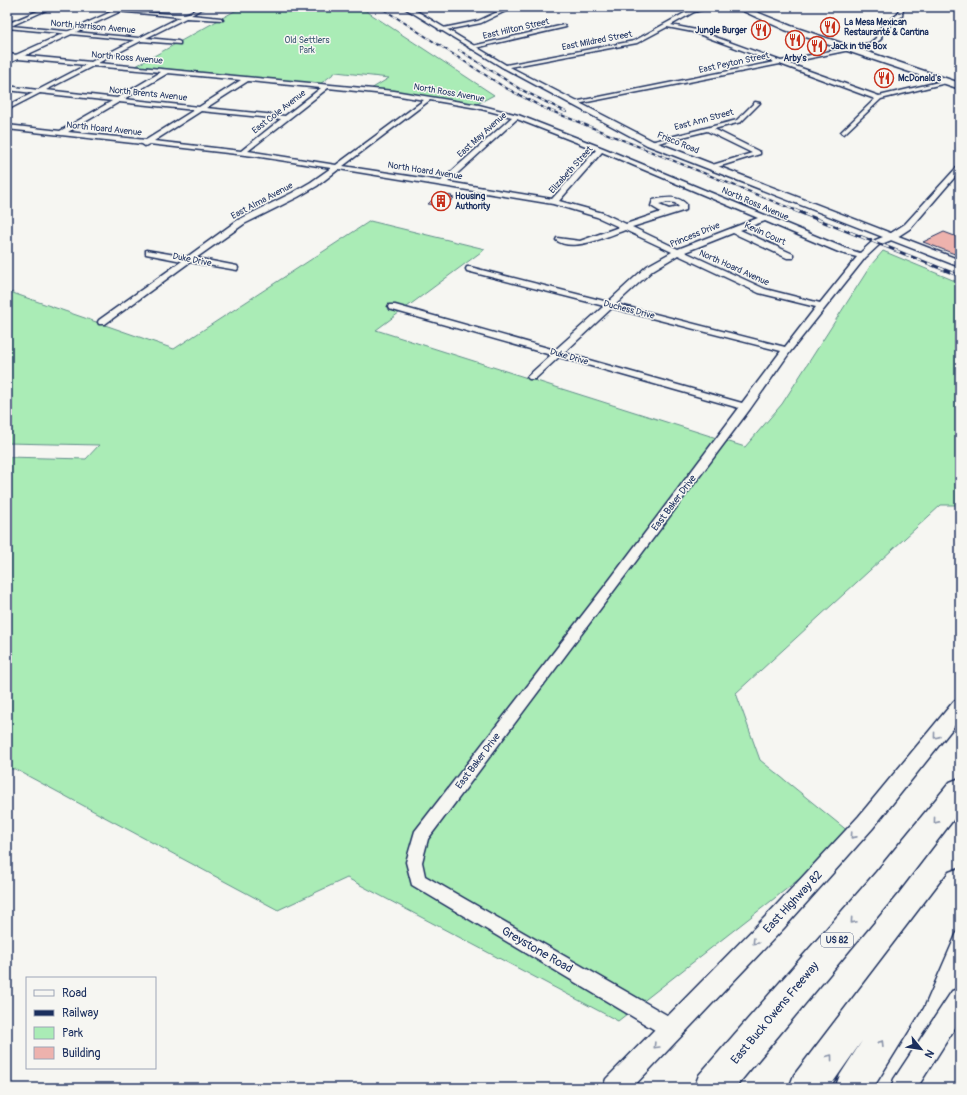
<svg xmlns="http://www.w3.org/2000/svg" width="967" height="1095" font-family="Pangolin,sans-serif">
	<rect width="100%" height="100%" fill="#f6f6f2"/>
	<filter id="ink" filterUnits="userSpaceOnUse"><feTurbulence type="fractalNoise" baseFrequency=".025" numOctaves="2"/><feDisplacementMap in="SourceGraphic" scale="8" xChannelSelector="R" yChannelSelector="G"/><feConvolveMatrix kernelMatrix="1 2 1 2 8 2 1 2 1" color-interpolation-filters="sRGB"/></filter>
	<g filter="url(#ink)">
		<path fill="#aaecb6" stroke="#628e8a" d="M242,7H360L494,95L477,104L371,89L389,78L336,72L320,84L136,66Z
			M370,221L485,249L376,330L745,447L782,404L871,265L883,251L960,283V505H941L736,693L760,760L854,836L618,1021L347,878L278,910L15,769H7V457L86,459L99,445L7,443V291L174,349Z"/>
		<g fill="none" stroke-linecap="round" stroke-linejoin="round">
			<path stroke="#648db7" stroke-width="1.5" d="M930,7L960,12"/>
		</g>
		<path fill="#edb2ad" stroke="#1b2f5e" d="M438,194L452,196L451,197L454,198L445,206L428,204Z
			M944,232L960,238V256L923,242Z"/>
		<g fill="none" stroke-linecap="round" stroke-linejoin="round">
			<defs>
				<path id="minor" d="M47,7H53L11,26L139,38L180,17L75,7C111,7 146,14 182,14C191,14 197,7 205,7L191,15L221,18L223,20L186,18L146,38L178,41L180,42V44L141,41L98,63L394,91L479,105L518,115L603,148L847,249L860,253L873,241L888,235L905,224L958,166L960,165V171L911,228L894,239L879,245L865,258L790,352L750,409L428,839L422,862L425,876L679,1022L681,1029L679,1036L672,1038L665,1036L412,885L406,862L415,831L608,582L739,408L559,357L535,379H529L527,377L529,375L551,355L389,309L388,307L389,305H395L555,350L604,306L467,271L466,269L467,267H470L608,302L647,266L672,252L625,230C608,236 572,253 556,240L557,238L580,241L619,227L597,217L553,204L339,169L317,186L298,197L244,224L196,258L237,266L238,268L237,270L190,262L105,324H99L98,322L99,320L182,261L146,254V250L187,257L238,220L292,193L311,182L331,168L254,156L149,144L145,146L142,144L7,129V125L60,131L112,101L40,93L7,110V106L33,93L7,90V86L38,90L86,65L7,58V54L91,62L134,40L7,28V24ZM93,66L161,72L117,98L46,90ZM168,73L241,80L199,107L124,99ZM248,81L321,88L285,116L206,108ZM328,88L394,95L424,100L336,165L248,151ZM430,100L477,108L512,117L441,181L343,166ZM119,102L194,110L146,140L68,132ZM201,111L281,119L241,151L154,141ZM517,119L596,150L552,199L448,182ZM602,152L758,218L678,249L632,227L686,210V204C677,195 664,198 653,200L651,206L661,212L626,224L603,213L559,201ZM668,202L675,203L679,207L669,209L659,205V204ZM765,221L841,253L857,257L820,303L765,289L685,252L733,233L787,258H793V254L740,230ZM678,255L759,293L816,307L785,347L616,304L653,270ZM612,308L781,351L742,403L564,353Z
					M508,7H514L481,23L441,31L438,29L478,21Z
					M704,7H712L694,12L671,25L696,30L781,61L870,43L876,38L878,30L898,14L899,7H903L902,16L882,32L881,39L874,45L787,63L879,96L947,80L950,82L881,99L844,134L841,132L842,131L875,99L780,64L572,105V103L574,102L774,62L693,32L667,27L637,43L504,68L501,66L634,41L690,10Z
					M564,25L566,27L471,49L468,47Z
					M755,102L760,103L741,122L714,129L760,152V154L711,169L708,167L709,166L752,153L707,131L650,145L647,143L737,120Z"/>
				<path id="tertiary" d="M122,7H130L7,64V59Z
					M403,7H410L506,65L653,141L960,260V267L647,145L502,67Z
					M960,699V719L873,828L784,928L632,1088H603L606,1079L768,914L859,816L954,701Z
					M960,988V1020L917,1088H891L894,1079L952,991Z"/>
				<path id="primary" d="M734,7H744L791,26L960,83V89L785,30Z"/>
				<path id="motorway" d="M960,778V811L898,892L735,1088H694L699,1075L876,872L950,782Z
					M960,868V922L923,1007L873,1088H835L840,1075L862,1041L829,1088H789L794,1075L949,872Z"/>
			</defs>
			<use href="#minor" stroke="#1b2f5e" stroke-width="3"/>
			<use href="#tertiary" stroke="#1b2f5e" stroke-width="3"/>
			<use href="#primary" stroke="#1b2f5e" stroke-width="3"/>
			<use href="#motorway" stroke="#1b2f5e" stroke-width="3"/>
			<use href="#minor" fill="#f6f6f2" fill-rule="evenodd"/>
			<use href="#tertiary" fill="#f6f6f2" fill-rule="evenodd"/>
			<use href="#primary" fill="#f6f6f2" fill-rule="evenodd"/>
			<use href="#motorway" fill="#f6f6f2" fill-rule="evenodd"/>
			<defs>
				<path id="rail-far1" d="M380,7L504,87L544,108L797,211
					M459,50L520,89L566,112"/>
				<path id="rail" d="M794,210L960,276"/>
			</defs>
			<use href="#rail-far1" stroke="#1b2f5e" stroke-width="2"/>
			<use href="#rail" stroke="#1b2f5e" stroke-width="3"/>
			<use href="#rail-far1" stroke="#f6f6f2" stroke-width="1.5" stroke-dasharray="4" stroke-linecap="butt"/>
			<use href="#rail" stroke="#f6f6f2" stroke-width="2" stroke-dasharray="6" stroke-linecap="butt"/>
		</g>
		<defs><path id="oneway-chevron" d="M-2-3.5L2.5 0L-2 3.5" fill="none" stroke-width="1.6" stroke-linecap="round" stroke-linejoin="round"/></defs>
		<g stroke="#8892a8">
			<use href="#oneway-chevron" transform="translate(936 736) rotate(129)"/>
			<use href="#oneway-chevron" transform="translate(936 821) rotate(129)"/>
			<use href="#oneway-chevron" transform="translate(853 836) rotate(132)"/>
			<use href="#oneway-chevron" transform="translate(853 921) rotate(131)"/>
			<use href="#oneway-chevron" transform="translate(755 942) rotate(134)"/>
			<use href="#oneway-chevron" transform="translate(881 1043) rotate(-58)"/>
			<use href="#oneway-chevron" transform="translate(656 1046) rotate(134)"/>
			<use href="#oneway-chevron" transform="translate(830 1057) rotate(-53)"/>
		</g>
	</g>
	<defs>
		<symbol id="restaurant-ring" viewBox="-11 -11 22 22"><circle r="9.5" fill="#f6f6f2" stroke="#c8321e" stroke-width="1.5"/><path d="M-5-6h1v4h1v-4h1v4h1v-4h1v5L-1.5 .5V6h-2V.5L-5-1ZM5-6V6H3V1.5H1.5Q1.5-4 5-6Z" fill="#c8321e"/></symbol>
		<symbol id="building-ring" viewBox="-11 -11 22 22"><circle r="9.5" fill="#f6f6f2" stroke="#c8321e" stroke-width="1.5"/><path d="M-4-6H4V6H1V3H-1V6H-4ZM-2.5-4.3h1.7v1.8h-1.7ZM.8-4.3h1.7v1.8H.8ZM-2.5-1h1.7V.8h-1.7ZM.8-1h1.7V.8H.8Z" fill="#c8321e"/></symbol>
	</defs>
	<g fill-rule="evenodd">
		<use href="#restaurant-ring" x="819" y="16" width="22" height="22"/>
		<use href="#restaurant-ring" x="750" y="19" width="22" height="22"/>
		<use href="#restaurant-ring" x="784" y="29" width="22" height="22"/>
		<use href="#restaurant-ring" x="806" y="35" width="22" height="22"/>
		<use href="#restaurant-ring" x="873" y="67" width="22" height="22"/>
		<use href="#building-ring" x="430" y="190" width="22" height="22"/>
	</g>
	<g text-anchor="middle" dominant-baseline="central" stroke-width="3" stroke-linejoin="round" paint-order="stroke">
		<g font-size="9" font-weight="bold" fill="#1b2f5e" stroke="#f6f6f2" text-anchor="start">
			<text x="844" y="22">La Mesa Mexican<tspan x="844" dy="10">Restauranté &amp; Cantina</tspan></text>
			<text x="747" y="30" text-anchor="end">Jungle Burger</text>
			<text x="831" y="46">Jack in the Box</text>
			<text x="795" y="58" text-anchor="middle">Arby's</text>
			<text x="898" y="78">McDonald's</text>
			<text x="455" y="196">Housing<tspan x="455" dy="10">Authority</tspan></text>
		</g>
		<g font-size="9" fill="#1b2f5e" stroke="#f6f6f2">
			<text transform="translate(93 27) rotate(5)">North Harrison Avenue</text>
			<text transform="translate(516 29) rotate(-13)">East Hilton Street</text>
			<text transform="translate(597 41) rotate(-11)">East Mildred Street</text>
			<text transform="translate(127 58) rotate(5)">North Ross Avenue</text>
			<text transform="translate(734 63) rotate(-12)">East Peyton Street</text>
			<text transform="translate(449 93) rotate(10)">North Ross Avenue</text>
			<text transform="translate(148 94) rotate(6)">North Brents Avenue</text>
			<text transform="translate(279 112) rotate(-38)">East Cole Avenue</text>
			<text transform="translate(704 120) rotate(-15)">East Ann Street</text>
			<text transform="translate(104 129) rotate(6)">North Hoard Avenue</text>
			<text transform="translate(482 135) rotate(-42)">East May Avenue</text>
			<text transform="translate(678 143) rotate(22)">Frisco Road</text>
			<text transform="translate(571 170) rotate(-48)">Elizabeth Street</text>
			<text transform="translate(425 171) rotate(9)">North Hoard Avenue</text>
			<text transform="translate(262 201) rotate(-28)">East Alma Avenue</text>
			<text transform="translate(755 204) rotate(23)">North Ross Avenue</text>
			<text transform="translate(765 234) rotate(24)">Kevin Court</text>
			<text transform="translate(695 235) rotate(-22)">Princess Drive</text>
			<text transform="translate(192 260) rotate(11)">Duke Drive</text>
			<text transform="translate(734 268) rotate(24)">North Hoard Avenue</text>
			<text transform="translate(629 310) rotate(14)">Duchess Drive</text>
			<text transform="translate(569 357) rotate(16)">Duke Drive</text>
		</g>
		<g font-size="9" fill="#385570" stroke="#f6f6f2">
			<text x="307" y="40">Old Settlers<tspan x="307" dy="10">Park</tspan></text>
		</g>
		<rect fill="#f6f6f2" stroke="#5d6b8a" stroke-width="1" x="821" y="933" width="32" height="14" rx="3"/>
		<g font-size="9" font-weight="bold" fill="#1b2f5e">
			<text x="837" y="940">US 82</text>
		</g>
		<g font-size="10" fill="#1b2f5e" stroke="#f6f6f2">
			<text transform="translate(674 503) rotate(-53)">East Baker Drive</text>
			<text transform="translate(478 761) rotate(-53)">East Baker Drive</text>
		</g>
		<g font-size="12" fill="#1b2f5e" stroke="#f6f6f2">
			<text transform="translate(793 902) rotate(-47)">East Highway 82</text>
			<text transform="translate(537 950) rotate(30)">Greystone Road</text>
			<text transform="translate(775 1013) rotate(-50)">East Buck Owens Freeway</text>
		</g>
	</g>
	<rect width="967" height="1095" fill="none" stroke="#f6f6f2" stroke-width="24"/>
	<rect x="12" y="12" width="943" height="1071" fill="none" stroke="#1b2f5e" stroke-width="1.5" filter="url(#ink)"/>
	<rect x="26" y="977" width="130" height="92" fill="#f6f6f2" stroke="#9ea6b7"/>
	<rect x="34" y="990" width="20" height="6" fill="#f6f6f2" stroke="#9ea6b7"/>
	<text x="62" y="997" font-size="12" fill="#1b2f5e">Road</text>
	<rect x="34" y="1010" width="20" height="6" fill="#1b2f5e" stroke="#9ea6b7"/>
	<text x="62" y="1017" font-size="12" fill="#1b2f5e">Railway</text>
	<rect x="34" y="1027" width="20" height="12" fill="#aaecb6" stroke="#9ea6b7"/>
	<text x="62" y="1037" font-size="12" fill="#1b2f5e">Park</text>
	<rect x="34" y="1047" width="20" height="12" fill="#edb2ad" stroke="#9ea6b7"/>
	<text x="62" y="1057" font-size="12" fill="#1b2f5e">Building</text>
	<g transform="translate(921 1049) rotate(120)" stroke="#f6f6f2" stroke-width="3" paint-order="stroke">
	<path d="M0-3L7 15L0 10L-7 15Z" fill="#1b2f5e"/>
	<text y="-6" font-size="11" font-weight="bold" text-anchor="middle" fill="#1b2f5e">N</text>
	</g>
</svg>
